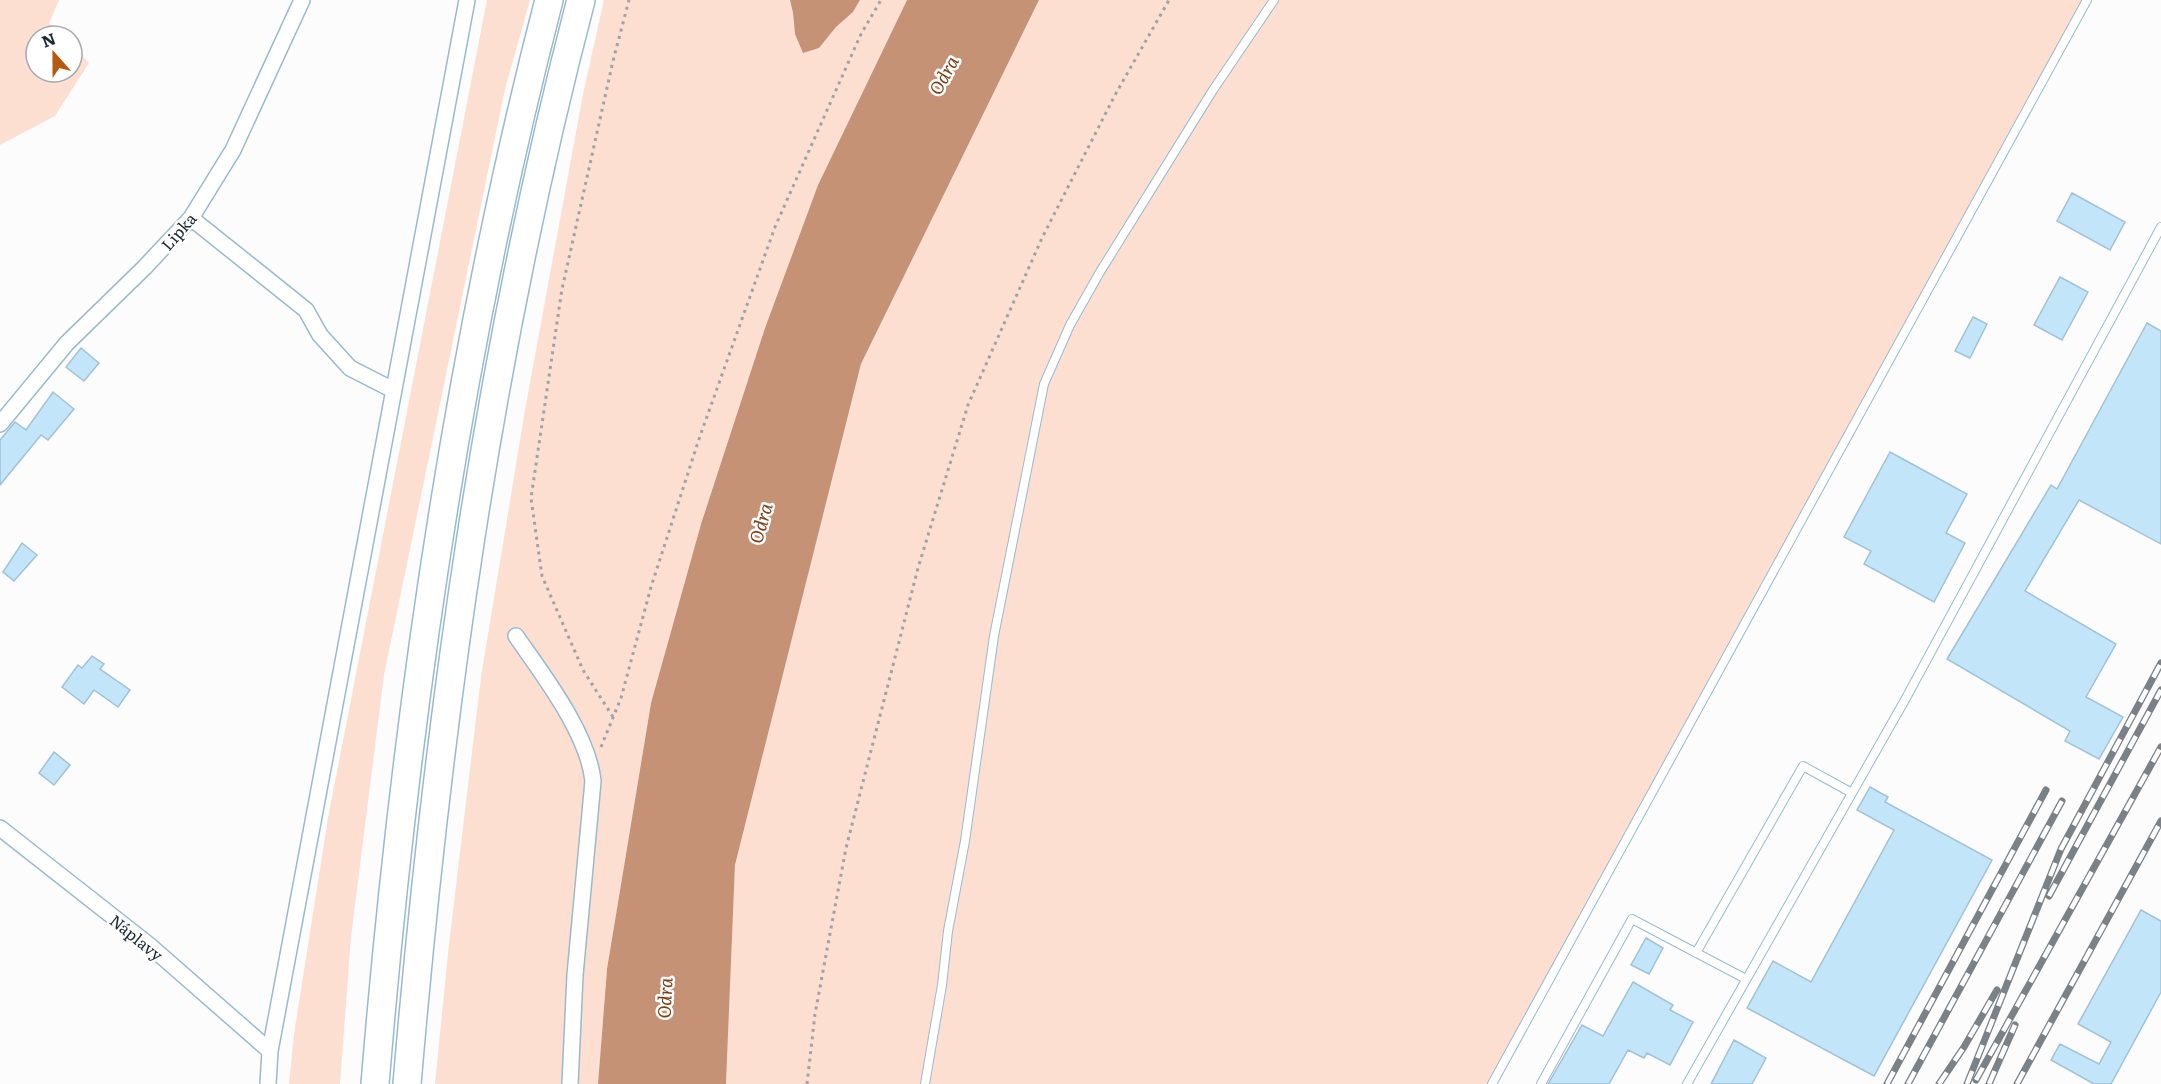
<svg xmlns="http://www.w3.org/2000/svg" width="2161" height="1084" font-family="Literata,serif">
	<rect width="100%" height="100%" fill="#fcfcfc"/>
	<path fill="#fcdfd0" d="M0,0H59L49,23L63,36H36V72H72V45L89,63L55,116L0,145Z
		M487,0H530L505,89L384,675L351,937L340,1084H289L294,1034L328,818Z
		M604,0H790L793,13L795,34L819,48L836,27L853,12L860,0H907L818,185L765,328L701,524L651,703L607,969L598,1084H435L449,944L481,677L525,410L583,94Z
		M1039,0H2087L1492,1084H726L735,865L861,364Z"/>
	<path fill="#c69276" d="M790,0H860L853,12L836,27L819,48L803,53L795,34L793,13Z
		M907,0H1039L861,364L735,865L726,1084H598L607,969L651,703L701,524L765,328L818,185Z"/>
	<path fill="#c3e5fa" stroke="#a1c2d6" stroke-width="1.5" d="M2072,193L2125,222L2110,250L2057,221Z
		M2060,277L2088,292L2062,340L2034,325Z
		M1973,317L1987,324L1970,358L1955,351Z
		M2147,323L2161,331V544L2079,500L2025,591L2116,644L2086,697L2123,717L2099,759L2065,741L2070,731L1947,659L2051,485L2057,489Z
		M81,348L99,363L84,381L66,367Z
		M53,392L74,409L48,440L41,435L0,485V440L15,422L26,430Z
		M1890,452L1967,494L1946,533L1965,543L1934,602L1864,564L1871,551L1844,537Z
		M22,543L37,555L14,581L3,572Z
		M92,656L104,664L100,669L130,690L118,707L94,690L84,704L62,687L78,665L82,668Z
		M54,752L70,765L54,785L39,773Z
		M1870,787L1888,797L1885,802L1992,860L1874,1076L1747,1008L1773,961L1811,982L1894,830L1857,810Z
		M2141,910L2161,921V992L2111,1084H2094L2051,1060L2060,1044L2099,1064L2111,1042L2078,1024Z
		M1646,938L1663,948L1649,974L1631,965Z
		M1633,982L1673,1005L1670,1010L1693,1022L1670,1065L1647,1053L1644,1058L1628,1050L1609,1084H1548L1582,1025L1603,1036Z
		M1734,1040L1766,1058L1752,1084H1711Z"/>
	<g fill="none" stroke-linecap="round" stroke-linejoin="round">
		<defs>
			<path id="service" d="M1696,953L1803,766L1852,793
				M925,1084L942,985L948,931L965,841L994,636L1044,384L1070,325L1100,272L1213,90L1274,0
				M1492,1084L2087,0
				M1541,1084L1632,919L1746,979
				M1687,1084L1906,698L2161,227"/>
			<path id="minor" d="M191,218L306,310L320,335L350,368L393,390
				M0,424L67,343L144,268L191,218L233,150L302,0
				M516,636C543,675 588,733 593,781L575,975L570,1084
				M0,828L149,945L270,1051
				M268,1084L270,1051L467,0"/>
			<path id="motorway" d="M375,1084C405,719 457,354 549,0
				M407,1084C438,719 488,355 581,0"/>
		</defs>
		<use href="#service" stroke="#99bace" stroke-width="10"/>
		<use href="#minor" stroke="#99bace" stroke-width="18"/>
		<use href="#motorway" stroke="#99bace" stroke-width="30"/>
		<path stroke="#9ea3a7" stroke-width="3" stroke-dasharray="3 4.5" stroke-linecap="butt" d="M613,717L583,670L542,576L531,498L562,289L613,61L629,0
			M601,747L621,698L651,587L700,436L775,227L861,34L881,0
			M807,1084L815,1014L846,848L918,568L968,405L1042,238L1115,95L1169,0"/>
		<use href="#service" stroke="#fff" stroke-width="8"/>
		<use href="#minor" stroke="#fff" stroke-width="15"/>
		<use href="#motorway" stroke="#fff" stroke-width="27"/>
		<defs>
			<path id="rail" d="M2049,896L2161,690
				M1976,1080L2161,747
				M1887,1084L2046,790
				M1908,1084L2062,801
				M1939,1084L1964,1047L1997,990
				M1967,1084L2061,849L2161,663
				M1989,1084L2015,1025
				M2017,1084L2161,821"/>
		</defs>
		<use href="#rail" stroke="#7b8287" stroke-width="7"/>
		<use href="#rail" stroke="#fff" stroke-width="4.5" stroke-dasharray="14" stroke-linecap="butt"/>
	</g>
	<g text-anchor="middle" dominant-baseline="central" stroke-width="5" stroke-linejoin="round" paint-order="stroke">
		<g font-size="16" fill="#1c2931" stroke="#fff">
			<text transform="translate(178 231) rotate(-49)">Lipka</text>
			<text transform="translate(137 937) rotate(39)">Náplavy</text>
		</g>
		<g font-size="18" font-style="italic" fill="#7f3e13" stroke="#fff">
			<text transform="translate(943 75) rotate(-61)">Odra</text>
			<text transform="translate(760 523) rotate(-74)">Odra</text>
			<text transform="translate(664 998) rotate(-87)">Odra</text>
		</g>
	</g>
	<g transform="translate(54 54) rotate(339)"><circle r="28" fill="#ffffff" stroke="#a4a9ad" stroke-width="1.5"/>
	<path d="M0-4.5L10 22L0 15L-10 22Z" fill="#b75811"/>
	<text y="-9" font-size="16" font-weight="bold" text-anchor="middle" fill="#1c2931">N</text>
	</g>
</svg>
